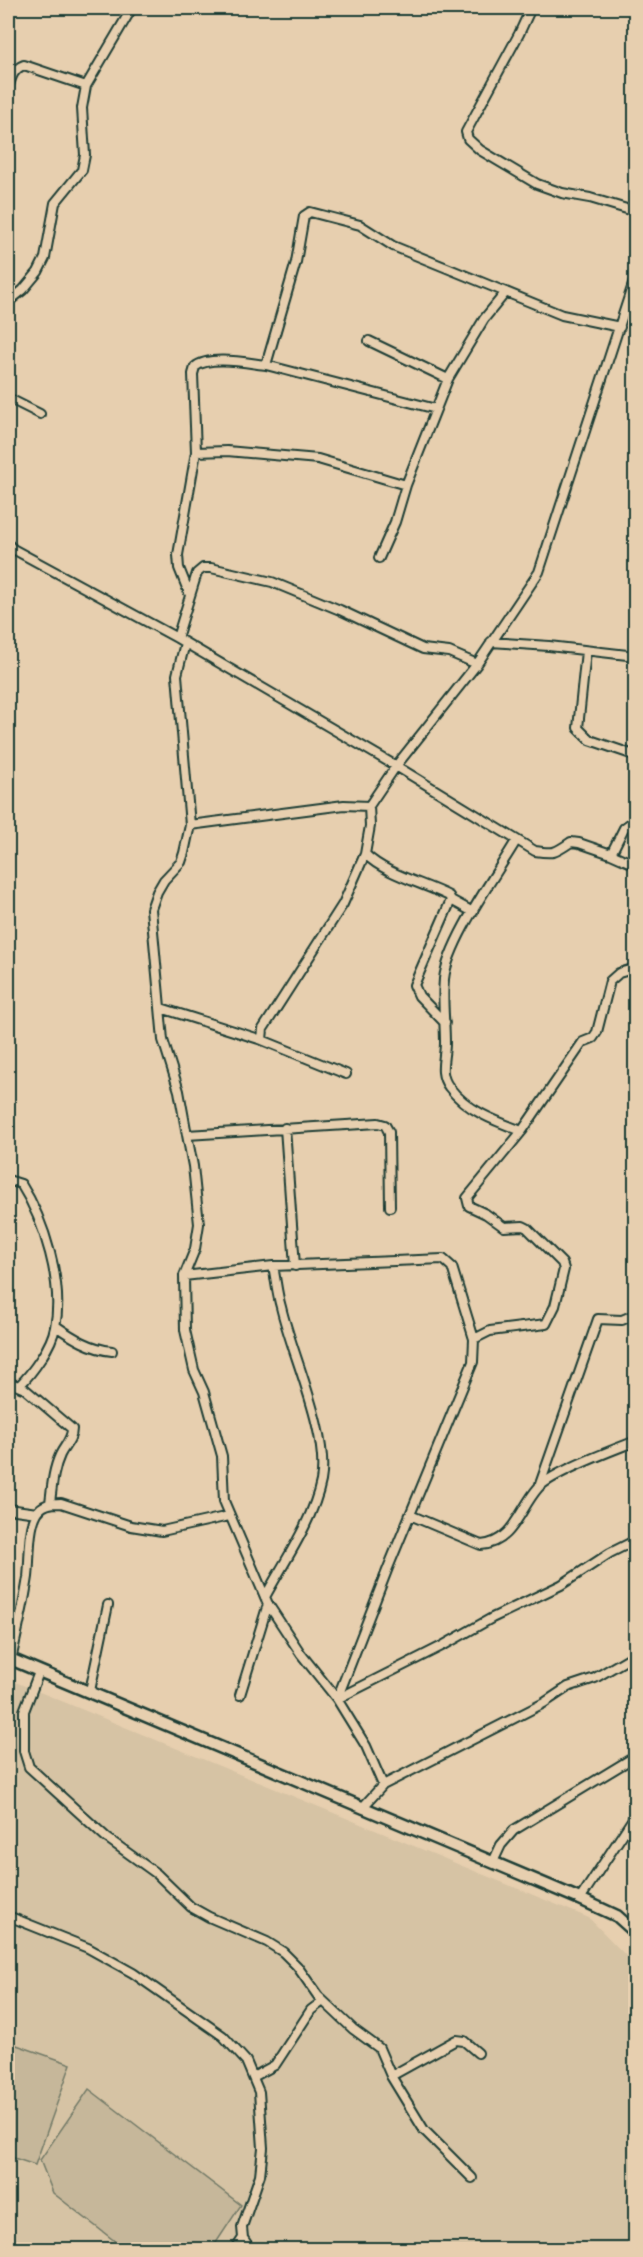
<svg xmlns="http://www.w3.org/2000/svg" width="643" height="2257" font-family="Mali,sans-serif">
	<rect width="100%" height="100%" fill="#e7cfaf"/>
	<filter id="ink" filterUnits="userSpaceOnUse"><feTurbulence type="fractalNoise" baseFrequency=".0167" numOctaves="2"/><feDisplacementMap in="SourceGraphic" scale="12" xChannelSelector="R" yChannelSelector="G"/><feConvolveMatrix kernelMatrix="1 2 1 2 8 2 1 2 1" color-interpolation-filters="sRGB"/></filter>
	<g filter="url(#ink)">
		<path fill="#d6c3a4" d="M8,1679L589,1918L635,1965V2249H8Z"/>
		<path fill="#c6b79a" stroke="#727a67" stroke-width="1.5" d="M8,2042L71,2064L35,2165L8,2156Z
			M89,2089L241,2205L212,2249H125L53,2193L40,2160Z"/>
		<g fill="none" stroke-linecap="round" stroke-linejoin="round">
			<defs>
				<path id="street" d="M531,8L519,34L466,132L468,139L480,150L537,184L562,193L590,198L630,210L636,213
					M8,89C11,78 13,69 24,65L86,86
					M8,302L23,290L38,272L45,258L55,203L82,170L85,155L82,108L86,86L132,8
					M369,341L448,379
					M266,365L436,409
					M8,398L40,414
					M196,452L227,451L318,459L406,485L448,379L484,319L506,292
					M8,544L13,549L177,638L396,766L535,851C554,854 555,853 571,842L579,843L611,854L624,828L636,819
					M379,558L395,522L406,485
					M189,593L179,568L178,555L196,452L193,374L195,367C209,355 248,363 266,365L296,262L304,216L310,212L360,225L393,246L562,315L620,327
					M177,638L197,573L203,568H211L272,582L340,610L423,649L449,652L477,664
					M491,642L549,646L636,656
					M185,643L177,675L190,825L184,853L181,862L164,880L157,892L151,909L163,1040L179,1091L187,1135L193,1166L199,1224L195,1249L184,1276L185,1330L194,1370L204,1392L222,1456L224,1501L268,1604L301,1654L337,1699L366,1746L383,1785
					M586,651L578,728L590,740L634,755
					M190,825L344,805L369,806L396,766L477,664L539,572L636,275
					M516,841C496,875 448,941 444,979C442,1000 445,1022 445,1043C445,1059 438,1073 449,1087C467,1111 495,1121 522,1131
					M365,854C385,874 423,883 449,896L451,900L414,985L419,996L445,1023
					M611,854L636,865
					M451,900L473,912
					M161,1008L262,1040
					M346,1074L262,1040L263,1029L343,904L365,854L370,826L369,806
					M285,1128L295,1266
					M187,1135L378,1123L385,1125L389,1132L390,1207
					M8,1180L21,1184C44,1220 64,1284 55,1327C52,1346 32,1373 19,1386
					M184,1276L273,1266L443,1259L452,1267L474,1339L473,1362L388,1568L337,1699
					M56,1326C73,1338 91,1349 112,1351
					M474,1339L490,1331L546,1324L555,1306L564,1269L562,1263L527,1228L523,1226L504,1227L486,1214L469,1206L467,1198L522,1131L583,1042L593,1038L597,1032L610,981L619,973L636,968
					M8,1382L25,1389L72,1429C72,1440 64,1446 60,1455C53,1470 52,1487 50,1503
					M8,1450L11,1451
					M539,1487L598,1319L622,1320L636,1314
					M8,1509L37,1513
					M410,1515L481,1545C513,1543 520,1508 538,1488C553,1472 613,1450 636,1441
					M265,1597C284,1562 313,1521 321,1481C330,1435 292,1355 281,1307C277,1294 276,1280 273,1266
					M11,1660C17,1632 24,1605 28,1577C30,1560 28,1529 37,1513C42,1504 51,1503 61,1503L131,1526L162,1531L229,1516
					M39,1672L24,1711V1751L29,1767L107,1838L157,1874L191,1907L209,1917L267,1942L283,1952L297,1966L318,1996L353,2029L379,2048L391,2076L424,2130L472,2178
					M90,1691L108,1605
					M240,1695L268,1604
					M337,1699L444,1645L492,1618L561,1585L610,1553L636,1540
					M362,1808L383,1785L544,1703L568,1687L595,1678L636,1654
					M493,1862L501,1845L514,1830L636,1756
					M580,1899L636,1814
					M8,1916L88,1948L133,1973L223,2036L246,2061L259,2092L263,2148L260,2175L242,2227L243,2238L251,2250
					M391,2076L456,2040L464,2041L478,2053
					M253,2077L275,2065L311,2010L323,2001
					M235,2250L243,2238"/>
				<path id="secondary" d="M8,1658L580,1899L617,1916L636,1933"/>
			</defs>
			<use href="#street" stroke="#1f3d34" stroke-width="12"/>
			<use href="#secondary" stroke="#1f3d34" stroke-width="15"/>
			<use href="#street" stroke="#e7cfaf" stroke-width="8"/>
			<use href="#secondary" stroke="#e7cfaf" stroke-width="10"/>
		</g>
	</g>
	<rect width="643" height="2257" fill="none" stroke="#e7cfaf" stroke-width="30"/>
	<rect x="15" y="15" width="613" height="2227" fill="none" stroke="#1f3d34" stroke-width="2" filter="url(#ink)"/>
</svg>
